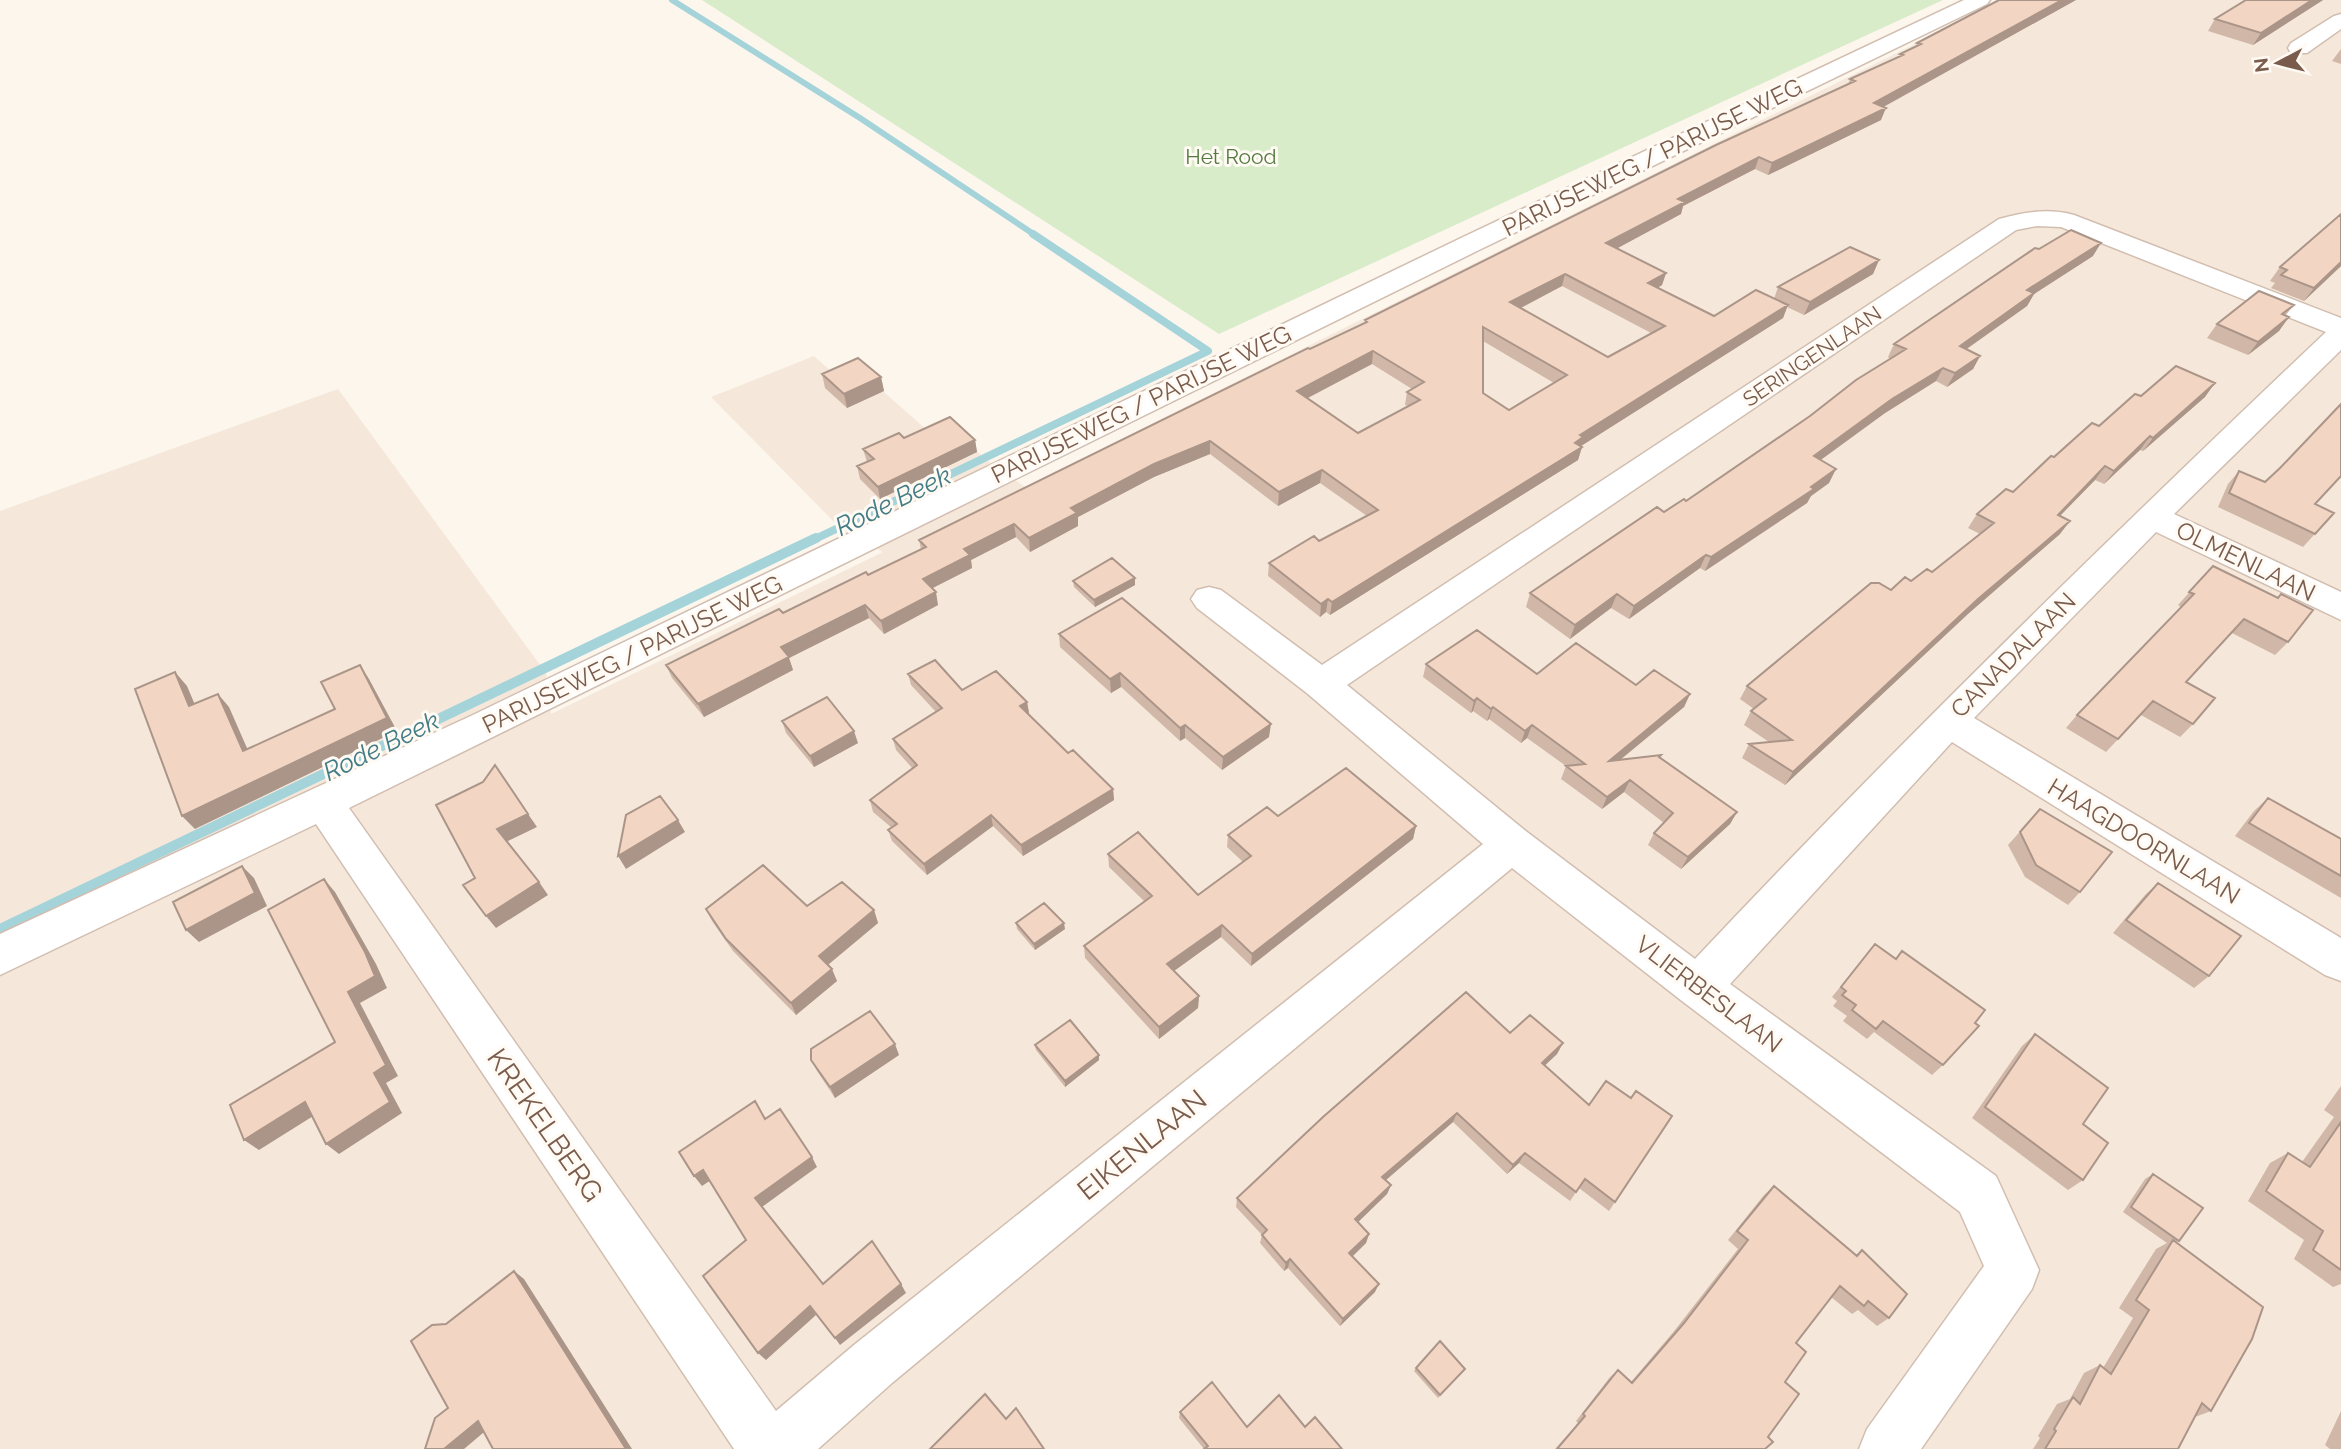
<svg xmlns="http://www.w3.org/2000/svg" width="2341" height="1449" font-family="Raleway,sans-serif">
	<rect width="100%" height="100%" fill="#fdf6ec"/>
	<path fill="#f5e8da" d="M2003,0H2341V1449H0V511L338,389L546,673L551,714L883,552L843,531L711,397L814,356L841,380L861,372L935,437L952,429L988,461L1025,487Z"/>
	<path fill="#d8ecc9" d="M702,0H1943L1219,334Z"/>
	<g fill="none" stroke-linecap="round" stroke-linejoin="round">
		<path stroke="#a5d3da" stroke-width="6" d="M672,0L860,118L1035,235"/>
		<path stroke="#a5d3da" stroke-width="8" d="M813,540L1208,351L1033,234"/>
		<path stroke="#a5d3da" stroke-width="10" d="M0,929L816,538"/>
		<defs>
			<path id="street" d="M1964,0H1990L1987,4L1479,250L349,808L776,1411L854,1345L1483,844L1308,694L1197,608L1191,599L1197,590L1209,587L1221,590L1322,665L1999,219C2024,212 2048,208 2074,215L2341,318V350L2174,514L2341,592V620L2156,532L1974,718L2341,938V981L2325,975L1952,742L1730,984L1996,1176L2039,1270L2032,1289L1921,1449H1859L1867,1429L1984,1266L1960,1212L1682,1001L1512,868L892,1383L818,1449H734L316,824L0,975V934L475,714L1461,238ZM2037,226L2061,227L2326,332C2111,536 1899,742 1695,959L1527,832L1347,685L2016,230Z
				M2341,14V29L2307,53H2291L2288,48L2291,43L2334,16Z"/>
		</defs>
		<use href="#street" stroke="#d1beb0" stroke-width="3"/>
		<use href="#street" fill="#fff" fill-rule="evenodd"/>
	</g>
	<path fill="#d1b7a8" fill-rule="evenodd" d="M2076,0L1883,106L1881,120L1768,175L1755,169L1683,206L1681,214L1617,248L1666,273L1662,285L1658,288L1714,316L1774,299L1778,287L1879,260L1873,274L1804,315L1787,307L1783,318L1581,446L1582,447L1578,460L1330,615L1326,612L1320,617L1268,576L1269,563L1319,541L1367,516L1320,483L1278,506L1210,454L1154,477L1078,517V526L1030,552L1016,537L971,560L972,568L932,588L938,605L884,634L869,618L789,658L793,670L704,717L672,678L666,665L868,575L921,549L919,540L1365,323V320L1848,85L1850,79L1899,57L1900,54L1916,46L1917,43ZM1562,286L1651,333L1608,357L1521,308ZM1483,341L1554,383L1509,410L1483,393ZM1372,364L1412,389L1407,392L1405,405L1408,406L1358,433L1308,398Z
		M2323,0L2253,45L2208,31L2215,19Z
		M2341,49V64L2332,61Z
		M2039,249L2093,256L2034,294L2027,306L1967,349L1980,356L1973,369L1947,387L1936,381L1885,413L1821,460L1829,483L1811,496L1807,503L1705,571L1700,568L1629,619L1611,608L1570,639L1526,607L1530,593L1664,512L1686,501L1810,416L1890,359L1888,357L1894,344Z
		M2341,266L2304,301L2271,288L2275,283L2270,281L2280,267Z
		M2294,305L2285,316L2279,331L2248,355L2207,338L2217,324Z
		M822,374L881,377L884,391L847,408L825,388Z
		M2141,396L2205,397L2143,451L2140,450L2104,484L2095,480L2060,516V534L1969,613L1785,785L1742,758L1749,744L1769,742L1744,725L1751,711L1754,709L1740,699L1747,686L1891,590L1932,572L1980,534L1968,528L1977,514L2013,492L2054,457Z
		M904,438L975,440L977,452L880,499L860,479L857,466L867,462L863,449Z
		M2239,471L2315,504L2334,513L2303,547L2218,507L2228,484Z
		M2213,566L2288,642L2275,655L2232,633L2186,682L2193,724L2180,737L2141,715L2106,752L2066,728L2077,715L2181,607L2178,605Z
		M1073,581L1135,585L1095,607L1074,587Z
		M1059,634L1269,737L1222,770L1185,738L1180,741L1121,687L1111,693L1060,647Z
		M1426,664L1537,674L1636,685L1690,694L1684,707L1620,760L1660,758L1737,812L1730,824L1681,869L1648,845L1654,833L1664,823L1624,792L1602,809L1561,779L1566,766L1527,738L1521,743L1489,719L1487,721L1473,711L1471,713L1423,677Z
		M908,674L962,690L1027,702L1029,713L1028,714L1068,753L1113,789L1114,800L1023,856L993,826L927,875L892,841L888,830L892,828L873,812L870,800L913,769L896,750L893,739L936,712L911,685Z
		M782,721L858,743L814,767L786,733Z
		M2268,798L2341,839V898L2235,836L2254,811Z
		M2040,809L2080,892L2068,905L2025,877L2008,845Z
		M1278,816L1416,826L1413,839L1251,966L1221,937L1174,971L1199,996L1198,1008L1159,1039L1085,958L1084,946L1145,902L1109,867L1108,854L1198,895L1243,862L1227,847L1228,835Z
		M2158,883L2209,976L2194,988L2113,933L2145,895Z
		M807,906L874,910L878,923L828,965L837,981L796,1015L733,951L712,921L706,909Z
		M1016,923L1065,929L1035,950L1017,929Z
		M1875,944L1896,959L1902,951L1943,1065L1932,1075L1874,1032L1867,1039L1843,1021L1847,1016L1833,1006L1837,1001L1832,997Z
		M1510,1033L1563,1043L1557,1054L1545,1065L1615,1202L1609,1211L1579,1188L1570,1201L1519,1163L1507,1174L1453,1122L1386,1180L1391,1185L1387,1194L1358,1222L1369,1234L1366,1243L1352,1256L1375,1292L1340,1326L1288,1268L1284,1271L1260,1243L1262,1235L1236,1207L1237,1198Z
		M2035,1034L2083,1124V1180L2068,1190L1972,1118L2022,1046Z
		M1035,1045L1099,1055V1060L1065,1087L1036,1050Z
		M899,1055L835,1098L817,1071L811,1060Z
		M2341,1086V1284L2333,1287L2294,1259L2304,1240L2248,1201L2270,1163L2288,1153L2302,1162L2334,1117L2324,1110Z
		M2153,1174L2179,1241L2176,1242L2211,1411L2195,1417L2178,1449H2033L2040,1438L2038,1436L2057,1404L2070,1399L2084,1373L2100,1365L2103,1368L2133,1318L2119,1308L2156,1249L2167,1243L2123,1212L2145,1179Z
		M1774,1186L1856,1255L1862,1250L1889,1318L1877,1326L1858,1310L1852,1314L1831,1297L1796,1343L1765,1449H1555L1578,1423L1576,1421L1610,1377L1618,1370L1631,1382L1675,1330L1738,1249L1728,1240L1764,1195Z
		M1416,1368L1465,1369L1438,1398L1414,1371Z
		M2341,1411V1449H2330L2325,1445Z
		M1180,1412L1247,1427H1305L1204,1449L1179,1418Z"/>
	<path fill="#aa9588" d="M2062,0H2076L1869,115L1874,103Z
		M2312,0H2323L2253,45L2261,33Z
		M1886,108L1881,120L1768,175L1772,163Z
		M1759,157L1755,169L1683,206L1681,214L1603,256L1606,243L1678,199Z
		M2101,243L2093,256L2034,294L2027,306L1952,359L1960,346L2027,290Z
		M1879,260L1873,274L1804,315L1810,302Z
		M2341,262V266L2304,301L2314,288Z
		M1666,273L1662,285L1644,296L1648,283Z
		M1565,274L1562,286L1507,315L1510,302Z
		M1788,305L1783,318L1581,446L1580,448L1582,447L1578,460L1330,615L1332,602L1575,443L1580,435Z
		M2289,317L2279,331L2248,355L2258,342Z
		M1373,351L1372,364L1296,404L1297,391Z
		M1980,356L1973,369L1947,387L1955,373Z
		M1943,368L1936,381L1885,413L1808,469L1814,456L1892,399Z
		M881,377L884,391L847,408L844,394Z
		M2215,383L2205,397L2143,451L2153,438Z
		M2150,436L2140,450L2104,484L2114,471Z
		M975,440L977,452L880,499L878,487Z
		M1210,441V454L1154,477L1078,517V526L1030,552L1029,538L1071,508L1154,464Z
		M2105,466L2095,480L2048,528L2058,515Z
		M1836,469L1829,483L1811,496L1807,503L1705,571L1711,557Z
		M1322,470L1320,483L1278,506L1279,492Z
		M2070,521L2060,534L1969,613L1785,785L1793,772L1978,599Z
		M1014,524L1016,537L971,560L972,568L925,592L923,579L964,549Z
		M1706,555L1700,568L1629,619L1634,606Z
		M1135,578V585L1095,607L1094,600Z
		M936,592L938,605L884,634L881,621Z
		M1617,594L1611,608L1570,639L1575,625Z
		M1328,599L1326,612L1320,617L1321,604Z
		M865,605L869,618L789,658L793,670L704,717L698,704L781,647Z
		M360,665L369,679L397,731L195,829L182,816L387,718Z
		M175,672L187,686L201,719L189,706Z
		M1120,673L1121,687L1111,693L1110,679Z
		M218,694L229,707L254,764L243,751Z
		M1690,694L1684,707L1603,774L1609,761Z
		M1477,698L1473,711L1471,713L1474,701Z
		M1027,702L1029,713L1021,718L1020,706Z
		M1493,707L1489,719L1487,721L1491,709Z
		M1271,724L1269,737L1222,770L1223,757Z
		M1185,725V738L1180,741V728Z
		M1532,725L1527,738L1521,743L1525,731Z
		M854,731L858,743L814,767L810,756Z
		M1630,780L1624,792L1602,809L1607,797Z
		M1113,789L1114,800L1023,856L1021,845Z
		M1737,812L1730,824L1681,869L1688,857Z
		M528,814L537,827L506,842L497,829Z
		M991,815L993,826L927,875L924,864Z
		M678,820L685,832L626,869L618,856Z
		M1416,826L1413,839L1251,966L1252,954Z
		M242,866L254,878L267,906L199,942L186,930Z
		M324,879L335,892L376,964L387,988L360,1003L398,1076L386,1083L402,1113L339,1154L326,1144L374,1073L348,992Z
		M539,882L548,895L496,928L486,916Z
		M874,910L878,923L824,968L819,956Z
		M1064,923L1065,929L1035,950L1034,944Z
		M1222,925L1221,937L1167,976V964Z
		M832,969L837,981L796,1015L791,1003Z
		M1199,996L1198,1008L1159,1039V1027Z
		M1563,1043L1557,1054L1537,1073L1542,1063Z
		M895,1044L899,1055L835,1098L830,1087Z
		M1099,1055V1060L1065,1087V1081Z
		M305,1102L318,1113L259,1150L244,1140Z
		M1457,1113L1453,1122L1379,1186L1382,1177Z
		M1525,1153L1519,1163L1507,1174L1513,1165Z
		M812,1157L817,1167L762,1207L755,1198Z
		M703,1170L711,1180L702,1186L694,1176Z
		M1391,1185L1387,1194L1352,1228L1355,1219Z
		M1369,1234L1366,1243L1347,1262L1349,1253Z
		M1290,1259L1288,1268L1284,1271L1286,1263Z
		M514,1271L524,1279L632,1449H626Z
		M901,1284L906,1293L840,1345L835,1338Z
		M1379,1284L1375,1292L1340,1326L1343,1319Z
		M810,1306L816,1315L766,1360L758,1353Z
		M478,1421L490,1427L464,1449H444Z"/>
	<path fill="#f3d5c3" stroke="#aa9588" stroke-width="2" fill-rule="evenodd" d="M1999,0H2062L1874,103L1886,108L1772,163L1759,157L1678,199L1685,202L1606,243L1666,273L1648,283L1714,316L1756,290L1788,305L1580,435L1583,437L1575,443L1582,447L1332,602L1328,599L1321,604L1269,563L1314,536L1319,541L1378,510L1322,470L1279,492L1210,441L1154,464L1071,508L1077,513L1029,538L1014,524L964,549L970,555L923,579L936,592L881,621L865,605L781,647L789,657L698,704L666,665L779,609L783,613L866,572L868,575L926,547L919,540L1308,348L1310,349L1367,322L1365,320L1716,145L1855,81L1850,79L1903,55L1900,54L1921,44L1917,43ZM1565,274L1665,326L1608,357L1510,302ZM1483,327L1567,375L1509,410L1483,393ZM1373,351L1424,382L1407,392L1420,400L1358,433L1297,391Z
		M2246,0H2312L2261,33L2215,19Z
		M2341,214V262L2314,288L2281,275L2287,270L2280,267Z
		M2071,230L2101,243L2027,290L2034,293L1960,346L1980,356L1955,373L1943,368L1892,399L1814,456L1836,469L1811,487L1814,489L1711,557L1706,555L1634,606L1617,594L1575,625L1530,593L1657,507L1664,512L1684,499L1686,501L1810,416L1856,380L1906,349L1894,344L2035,248L2039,249Z
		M1850,247L1879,260L1810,302L1778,287Z
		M2259,291L2294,305L2282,314L2289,317L2258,342L2217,324Z
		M858,358L881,377L844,394L822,374Z
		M2176,366L2215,383L2153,438L2150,436L2114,471L2105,466L2058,515L2070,521L1978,599L1793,772L1749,744L1792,740L1751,711L1766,699L1747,686L1871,583H1879L1891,590L1905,577L1911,581L1927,569L1932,572L1994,523L1977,514L2006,489L2013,492L2051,456L2054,457L2092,423L2099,426L2135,394L2141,396Z
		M2341,404V476L2315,504L2334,513L2315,534L2229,493L2239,471L2265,482L2280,468Z
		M950,417L975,440L878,487L857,466L874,459L863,449L899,433L904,438Z
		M1112,558L1135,578L1094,600L1073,581Z
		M2213,566L2278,598L2281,594L2313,610L2288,642L2244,619L2186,682L2215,698L2193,724L2153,701L2118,739L2077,715L2194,594L2189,592Z
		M1122,598L1271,724L1223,757L1185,725L1180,728L1120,673L1110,679L1059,634Z
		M1477,630L1537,674L1576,643L1636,685L1654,670L1690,694L1609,761L1661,755L1659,757L1737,812L1688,857L1654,833L1673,813L1630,780L1607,797L1566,766L1585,764L1532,725L1525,731L1493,707L1491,709L1477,698L1474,701L1426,664Z
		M935,660L962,690L996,671L1027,702L1020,706L1068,753L1073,750L1113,789L1021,845L991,815L924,864L888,830L897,824L870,800L917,765L893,739L942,708L908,674Z
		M360,665L387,718L182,816L135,689L175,672L189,706L218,694L243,751L335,709L321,682Z
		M827,697L854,731L810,756L782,721Z
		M495,765L528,814L497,829L539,882L486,916L463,885L475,878L436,805L483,782Z
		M1346,768L1416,826L1252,954L1222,925L1167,964L1199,996L1159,1027L1084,946L1152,896L1108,854L1138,832L1198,895L1251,856L1228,835L1267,807L1278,816Z
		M660,796L678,820L618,856L626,815Z
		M2268,798L2341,839V876L2249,823Z
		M2040,809L2112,852L2080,892L2036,865L2020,832Z
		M763,865L807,906L842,882L874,910L819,956L832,969L791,1003L726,939L706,909Z
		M242,866L255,893L186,930L173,902Z
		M324,879L365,952L375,976L348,992L386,1065L374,1073L390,1102L326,1144L305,1102L244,1140L230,1105L335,1042L268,910Z
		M2158,883L2241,936L2209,976L2126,920Z
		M1044,903L1064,923L1034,944L1016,923Z
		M1875,944L1896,959L1902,951L1985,1010L1975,1023L1979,1026L1943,1065L1883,1021L1876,1029L1852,1010L1856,1005L1842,995L1846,991L1841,987Z
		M1466,992L1510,1033L1530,1015L1563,1043L1542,1063L1589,1105L1606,1081L1631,1098L1636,1091L1672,1116L1615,1202L1585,1179L1576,1192L1525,1153L1513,1165L1457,1113L1382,1177L1391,1185L1355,1219L1369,1234L1349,1253L1379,1284L1343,1319L1290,1259L1286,1263L1262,1235L1267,1230L1237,1198L1323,1117Z
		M870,1011L895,1044L830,1087L811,1060V1049Z
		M1070,1020L1099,1055L1065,1081L1035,1045Z
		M2035,1034L2108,1088L2083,1124L2108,1143L2083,1180L1985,1107Z
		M755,1101L765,1119L780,1109L812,1157L755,1198L823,1284L872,1241L901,1284L835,1338L810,1306L758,1353L703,1276L746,1240L703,1170L694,1176L679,1152Z
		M2341,1122V1270L2313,1250L2323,1231L2266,1191L2288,1153L2310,1167Z
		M2153,1174L2203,1208L2179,1241L2131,1207Z
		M1774,1186L1857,1256L1862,1250L1907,1294L1889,1318L1868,1301L1864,1306L1840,1286L1796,1343L1806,1352L1785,1382L1799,1394L1768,1437L1773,1442L1765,1449H1557L1585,1416L1583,1414L1618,1370L1632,1383L1684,1323L1748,1240L1737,1231Z
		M2173,1240L2263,1307L2252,1339L2211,1411L2202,1403L2178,1449H2045L2056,1431L2054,1429L2073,1397L2080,1404L2100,1365L2111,1374L2149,1310L2136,1300Z
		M514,1271L626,1449H493L478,1421L444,1449H425L435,1418L448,1408L411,1341L432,1325L446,1324Z
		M1440,1341L1465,1369L1440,1395L1416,1368Z
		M1212,1382L1247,1427L1279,1395L1305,1427L1315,1417L1342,1449H1204L1208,1446L1180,1412Z
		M985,1394L1006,1419L1016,1408L1044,1449H930Z"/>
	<g text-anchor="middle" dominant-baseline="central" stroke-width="6" stroke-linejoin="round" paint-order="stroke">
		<g font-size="21" fill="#537a41" stroke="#fffaf3">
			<text x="1231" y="156">Het Rood</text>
		</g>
		<g font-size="21" fill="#7a5c4d" stroke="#fffaf3">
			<text transform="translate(1812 356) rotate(-34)">SERINGENLAAN</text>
		</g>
		<g font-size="24" fill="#7a5c4d" stroke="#fffaf3">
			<text transform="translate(1652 157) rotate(-26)">PARIJSEWEG / PARIJSE WEG</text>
			<text transform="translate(1141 404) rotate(-26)">PARIJSEWEG / PARIJSE WEG</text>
			<text transform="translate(2246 561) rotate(26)">OLMENLAAN</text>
			<text transform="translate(632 654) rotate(-26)">PARIJSEWEG / PARIJSE WEG</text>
			<text transform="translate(2013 655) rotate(-45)">CANADALAAN</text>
			<text transform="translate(2144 841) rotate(31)">HAAGDOORNLAAN</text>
			<text transform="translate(1709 994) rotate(37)">VLIERBESLAAN</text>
		</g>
		<g font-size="26" font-style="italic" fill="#437c86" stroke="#fffaf3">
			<text transform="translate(893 501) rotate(-26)">Rode Beek</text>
			<text transform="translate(381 746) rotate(-26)">Rode Beek</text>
		</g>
		<g font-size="28" fill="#7a5c4d" stroke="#fffaf3">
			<text transform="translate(545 1125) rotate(55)">KREKELBERG</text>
			<text transform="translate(1142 1145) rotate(-39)">EIKENLAAN</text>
		</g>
	</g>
	<g transform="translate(2278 63) rotate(263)" stroke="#fffaf3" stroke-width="5" paint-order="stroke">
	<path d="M0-5L12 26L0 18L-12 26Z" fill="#7a5c4d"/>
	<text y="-10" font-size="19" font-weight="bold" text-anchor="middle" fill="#7a5c4d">N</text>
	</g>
</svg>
